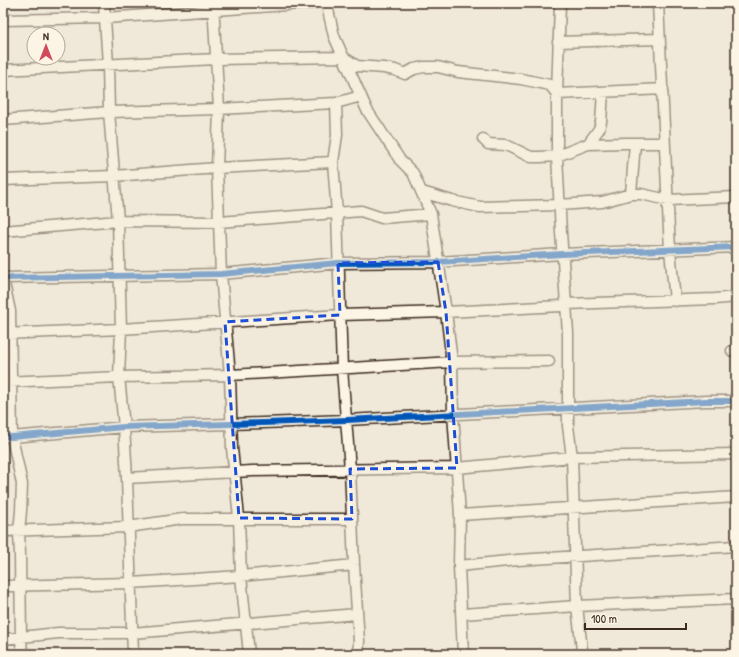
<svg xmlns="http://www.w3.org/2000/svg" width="739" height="657" font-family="'Patrick Hand',sans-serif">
	<rect width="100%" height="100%" fill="#f0e9d9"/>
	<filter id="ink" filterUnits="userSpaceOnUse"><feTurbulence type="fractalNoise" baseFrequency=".025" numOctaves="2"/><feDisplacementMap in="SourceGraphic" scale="8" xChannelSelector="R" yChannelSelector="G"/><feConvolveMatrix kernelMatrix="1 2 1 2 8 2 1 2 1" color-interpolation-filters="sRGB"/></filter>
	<g filter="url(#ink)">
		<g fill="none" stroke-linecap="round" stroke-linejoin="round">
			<defs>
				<path id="minor" d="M104,3L108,65L109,112L118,221L121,329L119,377L124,427L127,478L133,654
					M213,3L219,109L217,168L221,274L230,375L232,448L239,518L241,576L249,654
					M328,3L327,6L334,36L367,110L400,160L413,173L431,214L446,312L452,362L453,413L460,515L459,566L463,654
					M560,3L557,94V156L561,232L568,333V426L572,457L577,606L582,650L581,654
					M658,3L670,250L675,301
					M3,20L106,18L313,3
					M558,42L659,39
					M3,70L216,59L343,57L357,66L384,68L395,70L405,74L414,69L424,67H438L458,72L521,79L550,85L557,94L663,89
					M336,103L337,135L333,162L337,213L342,369L350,469L354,565L359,641L358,654
					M3,120L109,112L219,109L336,103L361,96
					M483,139L488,144L506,145L531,157H540L557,156L588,144L625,143H664
					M588,144L599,129L601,122L603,92
					M3,180L114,176L217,168L333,162
					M422,192L452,201L480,207L559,205L602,202L631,194H641L668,200L736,197
					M631,194L635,143
					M3,231L118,221L219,222L361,211L382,218L431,214
					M3,278L221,274L338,263L438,262L562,254L736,247
					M3,279L10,311L12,437L22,484L21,511L19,531L20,556L21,638L22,654
					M566,304L715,299L736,297
					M3,334L121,329L340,315L446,312L561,306
					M732,351H736
					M3,382L119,377L230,375L452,362L549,361
					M3,436L12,437L124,427L231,424L347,420L706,401H736
					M127,478L252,471L457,468L572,457L736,454
					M460,515L736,497
					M3,531L128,527L182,519H352
					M459,566L518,560L736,546
					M3,586L131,583L241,576L354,565
					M462,614L577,606L736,599
					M3,639L58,633H132L357,614"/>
			</defs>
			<use href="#minor" stroke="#3b2a1e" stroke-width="13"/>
			<use href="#minor" stroke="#fcf5e5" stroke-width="10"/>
			<defs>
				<path id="cycleway" d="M3,278L221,274L338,263L438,262L562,254L736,247
					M3,436L12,437L124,427L231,424L347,420L706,401H736"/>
			</defs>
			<use href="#cycleway" stroke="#fcf5e5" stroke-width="8"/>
			<use href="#cycleway" stroke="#0057b8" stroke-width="6"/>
		</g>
	</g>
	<path d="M0 0H739V657H0ZM438,262L446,312L457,468L350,469L352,519L239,518L225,322L340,315L338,263Z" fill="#f0e9d9" fill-opacity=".55" fill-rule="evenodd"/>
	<path fill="none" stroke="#1d4ed8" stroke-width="3" stroke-dasharray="8 5" stroke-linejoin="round" d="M438,262L446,312L457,468L350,469L352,519L239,518L225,322L340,315L338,263Z"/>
	<rect width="739" height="657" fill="none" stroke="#fcf5e5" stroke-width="16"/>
	<rect x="8" y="8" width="723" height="641" fill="none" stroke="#3b2a1e" stroke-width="1.5" filter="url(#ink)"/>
	<g transform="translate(46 46)"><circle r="19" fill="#fcf5e5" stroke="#afa495"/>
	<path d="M0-3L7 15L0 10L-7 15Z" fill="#d1495b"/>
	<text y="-6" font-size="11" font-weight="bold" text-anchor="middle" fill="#3b2a1e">N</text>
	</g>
	<path d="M585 623v6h101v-6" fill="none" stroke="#3b2a1e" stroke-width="2"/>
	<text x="591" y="623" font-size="12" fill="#3b2a1e" stroke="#fcf5e5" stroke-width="3" paint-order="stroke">100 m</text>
</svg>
